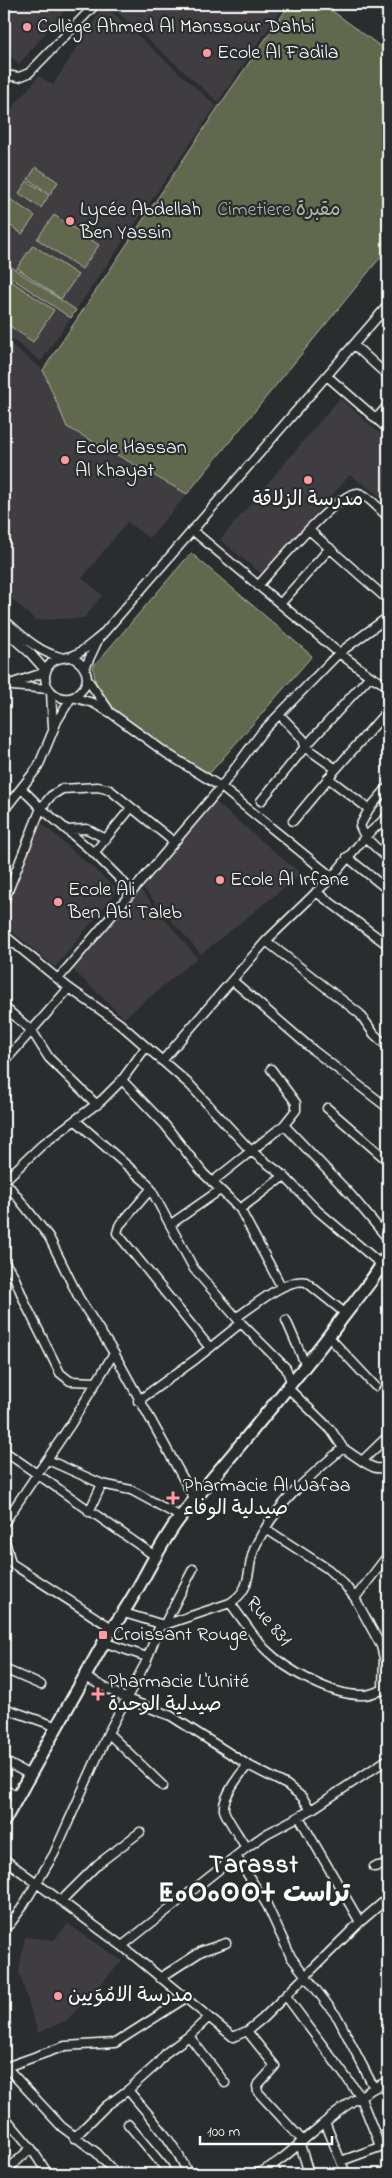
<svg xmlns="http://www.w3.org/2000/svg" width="392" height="2178" font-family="'Indie Flower','Playpen Sans Arabic','Noto Sans Tifinagh',sans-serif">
	<rect width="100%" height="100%" fill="#2a2d2e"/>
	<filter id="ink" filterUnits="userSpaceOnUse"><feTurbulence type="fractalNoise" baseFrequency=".02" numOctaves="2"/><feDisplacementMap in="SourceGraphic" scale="10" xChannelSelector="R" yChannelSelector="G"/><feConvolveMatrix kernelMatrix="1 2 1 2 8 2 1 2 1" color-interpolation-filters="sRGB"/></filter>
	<g filter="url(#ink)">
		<path fill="#403d40" d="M4,4H70L19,64L4,50Z
			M108,4H285L218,102Z
			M104,5L216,106L41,361L4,333V101L12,108L39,76L53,85Z
			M4,339L43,370L67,427L187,494L149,538L127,522L82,578L102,595L84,618L35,620L4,592Z
			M340,398L388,441V486L380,496L350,475L262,574L220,540Z
			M214,801L301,874L201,954L141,886Z
			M39,821L118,890L55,967L4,925V913L32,822Z
			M140,889L197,958L124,1018L70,967Z
			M68,1924L122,1961L67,2020L38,2033L19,1972L25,1937L54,1940Z"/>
		<path fill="#62684e" stroke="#b0b4a6" d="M290,4H323L388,52V248L187,494L67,427L43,370L219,106Z
			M36,167L58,182L50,194L28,179Z
			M27,181L49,195L41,208L19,193Z
			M4,195L35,216L22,234L4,221Z
			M54,215L99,245L82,269L37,239Z
			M33,245L78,275L61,299L17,268Z
			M4,262L76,310L71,318L4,273Z
			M5,277L54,310L33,342L4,322Z
			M191,553L312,656L209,774L169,755L98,697L93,667Z"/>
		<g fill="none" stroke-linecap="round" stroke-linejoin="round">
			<defs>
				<path id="street" d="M4,75L19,77L29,73L96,4
					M354,345L388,376
					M327,376L388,429
					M376,419L388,405
					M192,530L339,653L370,676L388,686
					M309,530L388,600
					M258,586C273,569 338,491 358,493C368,495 381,511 388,517
					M280,604L330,548
					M4,620C22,635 36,651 60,657
					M4,630L31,654L46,671
					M71,657C85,663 93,679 81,691C63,712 32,683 51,663C58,656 64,659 72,656C82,653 93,642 101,636L388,305
					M85,668L98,640
					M87,679L108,709
					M4,686L46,672
					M12,686L49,689
					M51,692L53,727
					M73,697L93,703L111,713L166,753L221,787L332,877
					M280,715L303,739L305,747L336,769
					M328,778L369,809
					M388,787L369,809L360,826L365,837L388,859
					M22,789L41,808L94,853L132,891
					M261,801L305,747L370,676
					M4,810L38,767L57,721L71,698
					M293,821L336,769L388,710
					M67,830L87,829L106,839
					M94,853L131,808
					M347,857L388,890
					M316,892L388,945
					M4,901L41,808L51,796L62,789L98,787L110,790L174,842
					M4,935L69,988L119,1023L190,1085L251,1151L284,1176L318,1211L382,1265
					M266,941L360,1014L374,1034L388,1047
					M4,950L11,942
					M58,979L221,787L262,732L339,653L388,617
					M233,981L313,1050L388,1108
					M4,1007L32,1031L49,1058L97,1105
					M162,1061L266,941L332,877L365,837L388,816
					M4,1062L69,988
					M122,1080L165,1125L203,1173L240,1209L281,1286
					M327,1108L388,1161
					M75,1120L148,1184L194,1269L241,1323L286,1368L292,1384
					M284,1125L350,1194L388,1239
					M4,1180L49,1237L79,1298L114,1353L195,1500
					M4,1181L43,1144L102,1100L122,1080L146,1047
					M212,1182L284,1125L296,1110V1103L271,1069
					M151,1189L119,1226L117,1233L210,1348
					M240,1209L284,1176
					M171,1224L220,1190
					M4,1262L13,1274L26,1305L60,1373L70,1381L96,1382
					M237,1317C255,1305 286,1278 306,1282L346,1314
					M286,1320L306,1366
					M329,1337L375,1386
					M138,1401L196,1359L241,1323
					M343,1448L362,1461L388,1436
					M4,1451L155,1556
					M48,1460L102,1484
					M362,1461C372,1467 377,1471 388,1466
					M89,1512L102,1484L131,1490L181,1517
					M4,1523L71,1424L114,1353
					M266,1529L328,1569L344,1584L355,1598L381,1646L384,1658L383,1688L388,1691
					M4,1537L11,1563L112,1628
					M355,1598L388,1555
					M230,1603C256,1587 244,1566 257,1543C277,1503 310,1476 343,1448L331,1430L288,1388
					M124,1613L164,1625L230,1603C241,1617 253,1636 265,1649C287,1671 334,1697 365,1695C372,1694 378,1691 384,1690
					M164,1625L193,1569
					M106,1643L147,1657
					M4,1669L41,1685
					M85,1677L127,1699L171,1716L248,1765L287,1785L302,1797L311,1810
					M4,1708L58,1727
					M108,1733L163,1786
					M4,1761L30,1775
					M4,1789L18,1797
					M299,1817L360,1922
					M246,1848C242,1840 226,1818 224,1810C222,1797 240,1774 248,1765
					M236,1856L267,1905L291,1957L338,2018L374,2088
					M4,1859L122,1946L233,2037L247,2031L262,2019L360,1922L388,1898
					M374,1867L388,1864
					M62,1900L98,1864L140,1832
					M4,1928L10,1924L21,1909L54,1854L108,1733L146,1662L160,1625
					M122,1946L246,1848L266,1834L311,1810L388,1759
					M160,1978L202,1951L226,1943
					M286,1996L360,2096L380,2146
					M208,2018L189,2036L225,2083
					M247,2031L275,2066L257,2086L258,2092L303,2141
					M128,2090C150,2117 175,2142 188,2174
					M4,2116L31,2148L48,2174
					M325,2122L346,2174
					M128,2124L164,2167L167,2174
					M74,2138L106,2106L128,2090L156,2065L167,2052L189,2036
					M300,2144L309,2174
					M341,2161L388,2144
					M272,2165L277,2174
					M4,2173L31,2148
					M116,2174L97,2153L62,2127L6,2067L65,2046L115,2043L184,1999
					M256,2174C280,2164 298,2144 318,2128C340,2109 362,2093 388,2081"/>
				<path id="secondary" d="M4,1821L112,1628C140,1593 154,1550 182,1515C235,1450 290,1388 340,1321C356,1299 376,1278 388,1253"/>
			</defs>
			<use href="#street" stroke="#fff" stroke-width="11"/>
			<use href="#secondary" stroke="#fff" stroke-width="15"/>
			<use href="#street" stroke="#2a2d2e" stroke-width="8"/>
			<use href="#secondary" stroke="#2a2d2e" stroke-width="11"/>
		</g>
	</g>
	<g fill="#ff9aa2" stroke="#2a2d2e" stroke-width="2">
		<circle cx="27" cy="27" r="5"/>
		<circle cx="207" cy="53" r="5"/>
		<circle cx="70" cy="221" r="5"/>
		<circle cx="65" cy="460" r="5"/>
		<circle cx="308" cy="480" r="5"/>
		<circle cx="220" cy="880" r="5"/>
		<circle cx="58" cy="902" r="5"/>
		<path d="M170.5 1490.5h5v5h5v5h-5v5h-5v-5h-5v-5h5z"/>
		<rect x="98" y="1630" width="10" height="10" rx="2.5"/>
		<path d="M95.5 1686.5h5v5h5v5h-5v5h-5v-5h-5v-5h5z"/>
		<circle cx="58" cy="1996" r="5"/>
	</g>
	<g text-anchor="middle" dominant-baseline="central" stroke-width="4.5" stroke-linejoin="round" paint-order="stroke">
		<g font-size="20" fill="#fff" stroke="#2a2d2e" text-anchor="start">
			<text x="37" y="27">Collège Ahmed Al Manssour Dahbi</text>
			<text x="217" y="53">Ecole Al Fadila</text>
			<text x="80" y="210">Lycée Abdellah<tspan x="80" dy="23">Ben Yassin</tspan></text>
			<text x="75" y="448">Ecole Hassan<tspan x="75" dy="23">Al Khayat</tspan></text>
			<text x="308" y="500" text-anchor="middle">مدرسة الزلاقة</text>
			<text x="230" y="880">Ecole Al Irfane</text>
			<text x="68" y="890">Ecole Ali<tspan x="68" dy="23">Ben Abi Taleb</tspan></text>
			<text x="183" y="1486">Pharmacie Al Wafaa<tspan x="183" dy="23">صيدلية الوفاء</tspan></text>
			<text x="113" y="1635">Croissant Rouge</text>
			<text x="108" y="1682">Pharmacie L'Unité<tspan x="108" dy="23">صيدلية الوحدة</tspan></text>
			<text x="68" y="1996">مدرسة الامُوَيين</text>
		</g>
		<g font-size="20" fill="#b0b4a6" stroke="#2a2d2e">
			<text x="279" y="210">Cimetiere مقبرة</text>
		</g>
		<g font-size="20" fill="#fff" stroke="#2a2d2e">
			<text transform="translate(268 1622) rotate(49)">Rue 831</text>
		</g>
		<g font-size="25" font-weight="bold" letter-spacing="1" fill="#fff" stroke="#2a2d2e">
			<text x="254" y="1866">Tarasst<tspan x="254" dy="29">ⵟⴰⵔⴰⵙⵙⵜ تراست</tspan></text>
		</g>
	</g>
	<rect width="392" height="2178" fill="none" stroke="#2a2d2e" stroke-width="20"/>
	<rect x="10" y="10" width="372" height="2158" fill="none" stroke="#fff" stroke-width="2" filter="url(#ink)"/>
	<path d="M200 2136v8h132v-8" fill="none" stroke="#ffffff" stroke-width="2.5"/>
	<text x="207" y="2136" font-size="15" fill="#ffffff" stroke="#2a2d2e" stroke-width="4" paint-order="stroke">100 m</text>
</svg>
